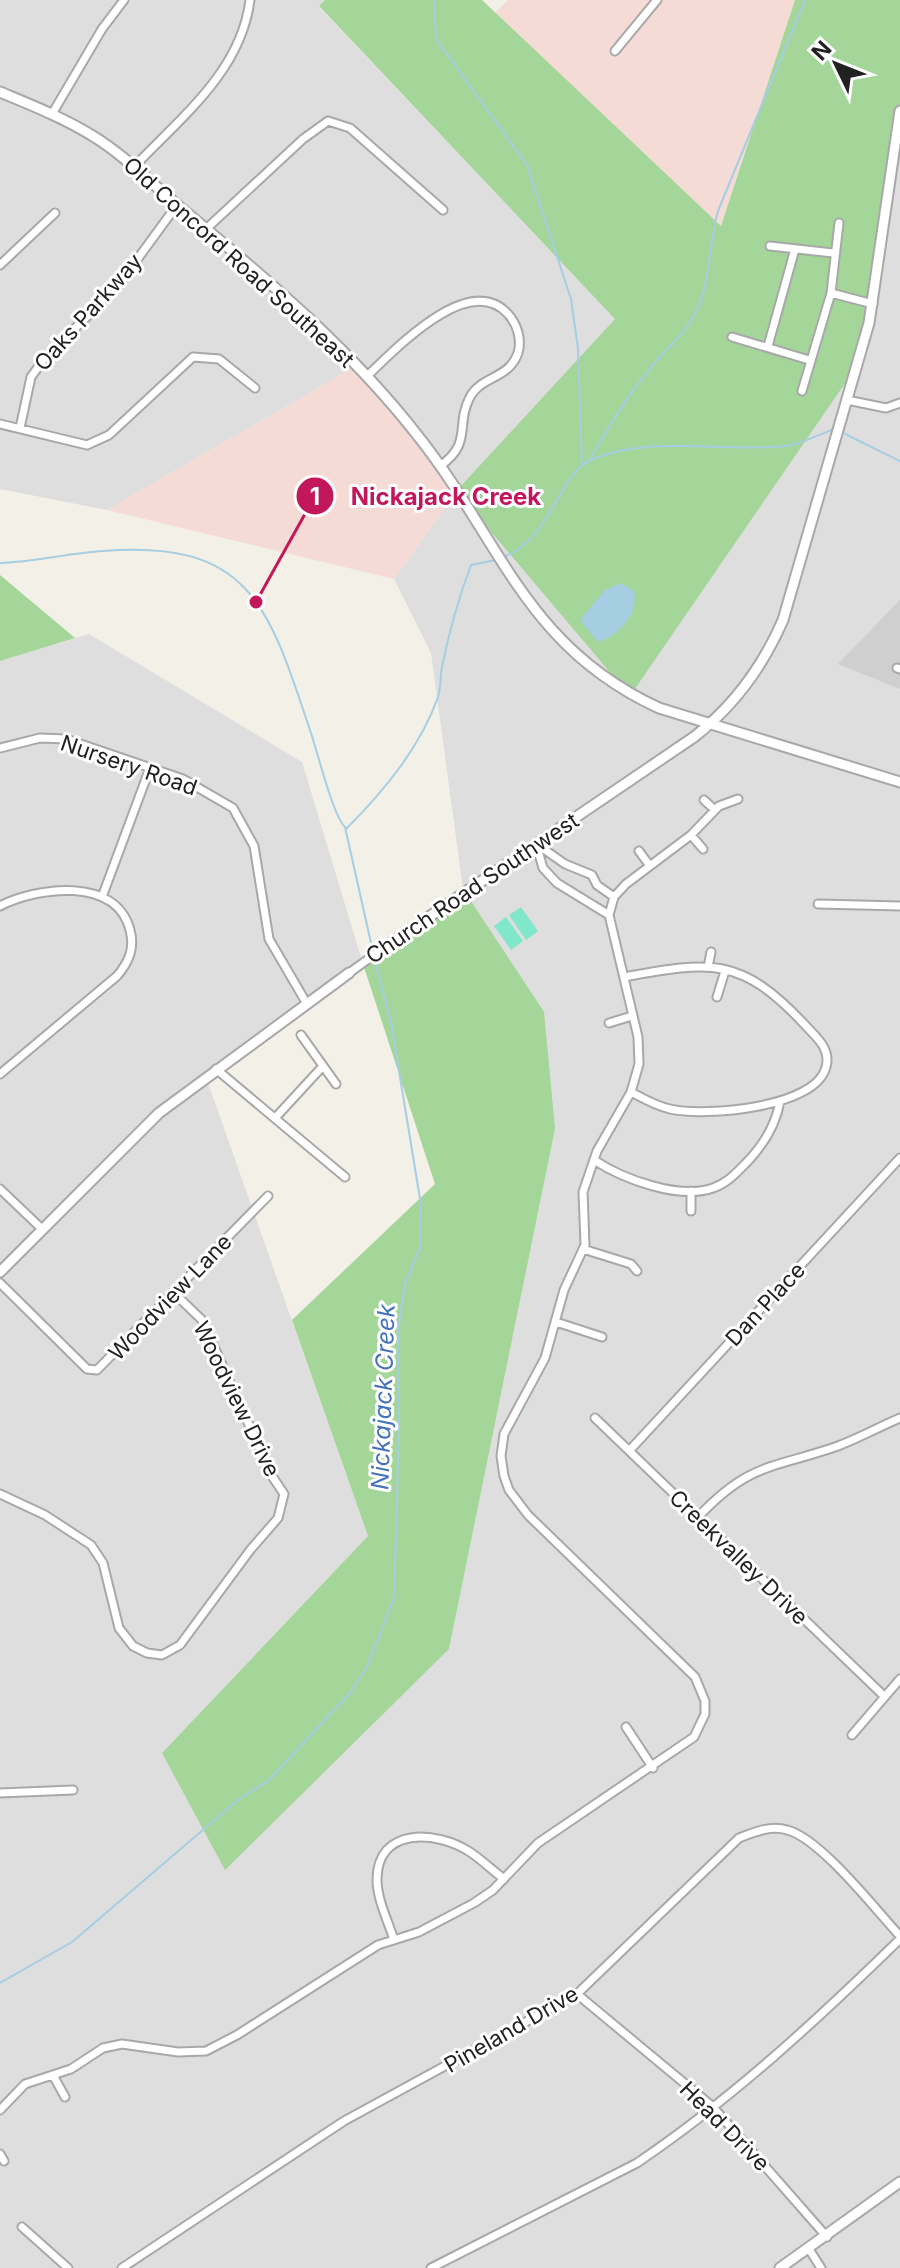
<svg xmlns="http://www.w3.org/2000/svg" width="900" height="2268" font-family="Inter,sans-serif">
	<rect width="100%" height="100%" fill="#f2f0e7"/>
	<path fill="#dfdede" d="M0,0H325L319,7L616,319L461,487L900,132V2268H0V661L89,634L302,762L363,964L208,1083L368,1536L162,1753L449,1649L555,1129L463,889L431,653L394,579L460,487L356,366L107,510L0,489Z"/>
	<path fill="#f4dbd6" d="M508,0H795L721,226L495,13Z
		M356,366L460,487L394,579L107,510Z"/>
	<path fill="#cfcfcf" d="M900,600V689L838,664Z"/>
	<path fill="#a4d599" d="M325,0H482L721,226L795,0H900V132L880,269L850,376L630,696L465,501L460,487L615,319L319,6Z
		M0,575L75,638L0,661Z
		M463,889L544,1012L555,1129L449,1649L225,1870L162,1753L368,1536L292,1320L435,1184L363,964Z"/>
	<path fill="#80e7cb" d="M521,907L538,931L526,940L509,915Z
		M506,917L523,941L511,950L494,926Z"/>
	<path fill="#a5cee3" d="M621,583L634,591C639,614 619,635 598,642L580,620L605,590Z"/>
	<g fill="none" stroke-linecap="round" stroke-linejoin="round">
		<path stroke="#a5cee3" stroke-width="2" d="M434,0L436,39L527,165L571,299L578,348L582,464
			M845,434L900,461
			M590,460C607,429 626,398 648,371C665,349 686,334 698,308C711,276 709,243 718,211L805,0
			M503,557C551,540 558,474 591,460C653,434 722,453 786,446C801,444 818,435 832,430
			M0,563C35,562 69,553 103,551C250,539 269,607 310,730C317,750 333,816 345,827L373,952
			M346,829C383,792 420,748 438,697C441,688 440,677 442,667C449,632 459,597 471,565L496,560
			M0,1983L72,1942L239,1799L269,1780L350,1693L367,1667L394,1598L399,1432L398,1330L405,1284L420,1248L421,1205L391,1022L374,958"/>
		<defs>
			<path id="minor" d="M615,51L657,0
				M52,114L102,29L124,0
				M133,168C180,118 241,72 250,0
				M206,229L303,139L328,121L350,128L443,210
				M770,246L833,253
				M0,265L55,213
				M831,293L873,304
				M732,337L809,360
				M768,346L795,249
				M367,376C397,348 469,271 508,314C517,324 522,339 518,353C509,379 481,376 470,397C455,425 473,443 440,466
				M802,391L831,293L839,223
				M847,400L886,408L900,403
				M0,424L87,445L109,435L193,357L219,359L255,388
				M20,428L31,377L44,359L117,287L177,205
				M897,668L900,669
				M0,748L40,738L66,739L183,779L233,808L254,846L269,939L307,1004
				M704,800L715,810
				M691,835L703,849
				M536,844L543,868L557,883L609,915
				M538,845L565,864L592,875L597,885L614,897
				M639,851L650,866
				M102,897L150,768
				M818,904L900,906
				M0,906C37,887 116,876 130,930C135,948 129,962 117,976L0,1074
				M708,967L711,952
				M349,973L392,942
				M624,977C712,961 741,956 806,1026C817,1038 831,1049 826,1067C816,1108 705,1117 670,1109C656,1106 644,1099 631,1092
				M717,997L725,971
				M609,1023L632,1016
				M301,1035L336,1084
				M216,1069L345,1177
				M276,1117L323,1066
				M594,1160C623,1179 679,1200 713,1188C728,1183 737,1172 748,1161C764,1144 776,1125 780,1101
				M0,1189L42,1229
				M691,1211V1191
				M583,1249L631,1264L637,1271
				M0,1283L87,1369L97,1370L268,1196
				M556,1322L602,1337
				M595,1418L884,1696
				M629,1451L900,1158
				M0,1494L45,1515L91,1545L103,1563L119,1628L133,1646L147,1653L162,1655L180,1645L251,1549L278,1518L284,1494L272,1476L202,1320L173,1292
				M698,1517C750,1462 772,1469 838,1446C859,1438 879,1427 900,1418
				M626,1727L653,1768
				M852,1735L900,1679
				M0,1793L73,1790
				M394,1940C388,1921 377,1899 377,1880C377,1827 436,1830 470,1852C482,1860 493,1871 504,1879
				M577,1994L713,2107L827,2237
				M54,2077L65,2097
				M0,2110L25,2084L71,2069L103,2048L122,2044L178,2052L206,2051L237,2035L378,1945L419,1932L474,1903L493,1890L538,1843L694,1737L705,1714V1701L695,1677L528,1515L509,1490L504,1476L501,1456L504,1434L545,1358L564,1290L585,1245L583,1192L597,1151L631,1092L639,1064L638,1037L609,915L614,897L626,884L691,835L719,806L738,799
				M0,2154L4,2161
				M22,2227L68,2268
				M809,2249L821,2268
				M122,2268L344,2121L577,1994L739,1838C754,1832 771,1825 787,1830C820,1838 875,1909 900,1936
				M431,2268L637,2163C733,2098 817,2020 900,1939"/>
			<path id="tertiary" d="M0,92C31,105 64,118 93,136C127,157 156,188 187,213C269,281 352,351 418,436C502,542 525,646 659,708L900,782
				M392,942L694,737C734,706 763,666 783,620L869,323L900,111
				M0,1272L159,1113L349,973
				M780,2268L900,2182"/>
		</defs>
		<use href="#minor" stroke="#a8a8a8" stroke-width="11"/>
		<use href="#tertiary" stroke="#a8a8a8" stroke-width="13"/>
		<use href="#minor" stroke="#fff" stroke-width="7"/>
		<use href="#tertiary" stroke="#fff" stroke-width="9"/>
	</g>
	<g text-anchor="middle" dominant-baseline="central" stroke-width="6" stroke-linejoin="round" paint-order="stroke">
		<g font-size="22" fill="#212121" stroke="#fff">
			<text transform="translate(239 262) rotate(42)">Old Concord Road Southeast</text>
			<text transform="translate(88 312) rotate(-48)">Oaks Parkway</text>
			<text transform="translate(129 765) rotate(19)">Nursery Road</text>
			<text transform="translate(472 888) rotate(-34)">Church Road Southwest</text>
			<text transform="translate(170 1297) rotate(-46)">Woodview Lane</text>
			<text transform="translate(765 1304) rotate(-47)">Dan Place</text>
			<text transform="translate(237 1399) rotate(64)">Woodview Drive</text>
			<text transform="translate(739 1557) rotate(44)">Creekvalley Drive</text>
			<text transform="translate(511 2029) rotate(-30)">Pineland Drive</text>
			<text transform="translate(725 2126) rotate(45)">Head Drive</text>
		</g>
		<g font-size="24" font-style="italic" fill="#4472bb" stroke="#fff">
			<text transform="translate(383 1397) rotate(-88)">Nickajack Creek</text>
		</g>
	</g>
	<path fill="none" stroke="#c2185b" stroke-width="3" d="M256 602L315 496"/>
	<g fill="#c2185b" stroke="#fff" stroke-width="3">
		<circle cx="256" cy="602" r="8"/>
		<circle cx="315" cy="496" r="20"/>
	</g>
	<g font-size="24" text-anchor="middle" font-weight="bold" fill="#fff">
		<text x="315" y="505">1</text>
	</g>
	<g font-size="24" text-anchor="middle" font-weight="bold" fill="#c2185b" stroke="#fff" stroke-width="6" stroke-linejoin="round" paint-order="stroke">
		<text x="446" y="505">Nickajack Creek</text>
	</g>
	<g transform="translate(836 64) rotate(313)" stroke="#ffffff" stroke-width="6" paint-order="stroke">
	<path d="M0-6L14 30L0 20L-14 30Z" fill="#212121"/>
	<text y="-12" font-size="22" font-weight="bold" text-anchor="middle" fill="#212121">N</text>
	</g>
</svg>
